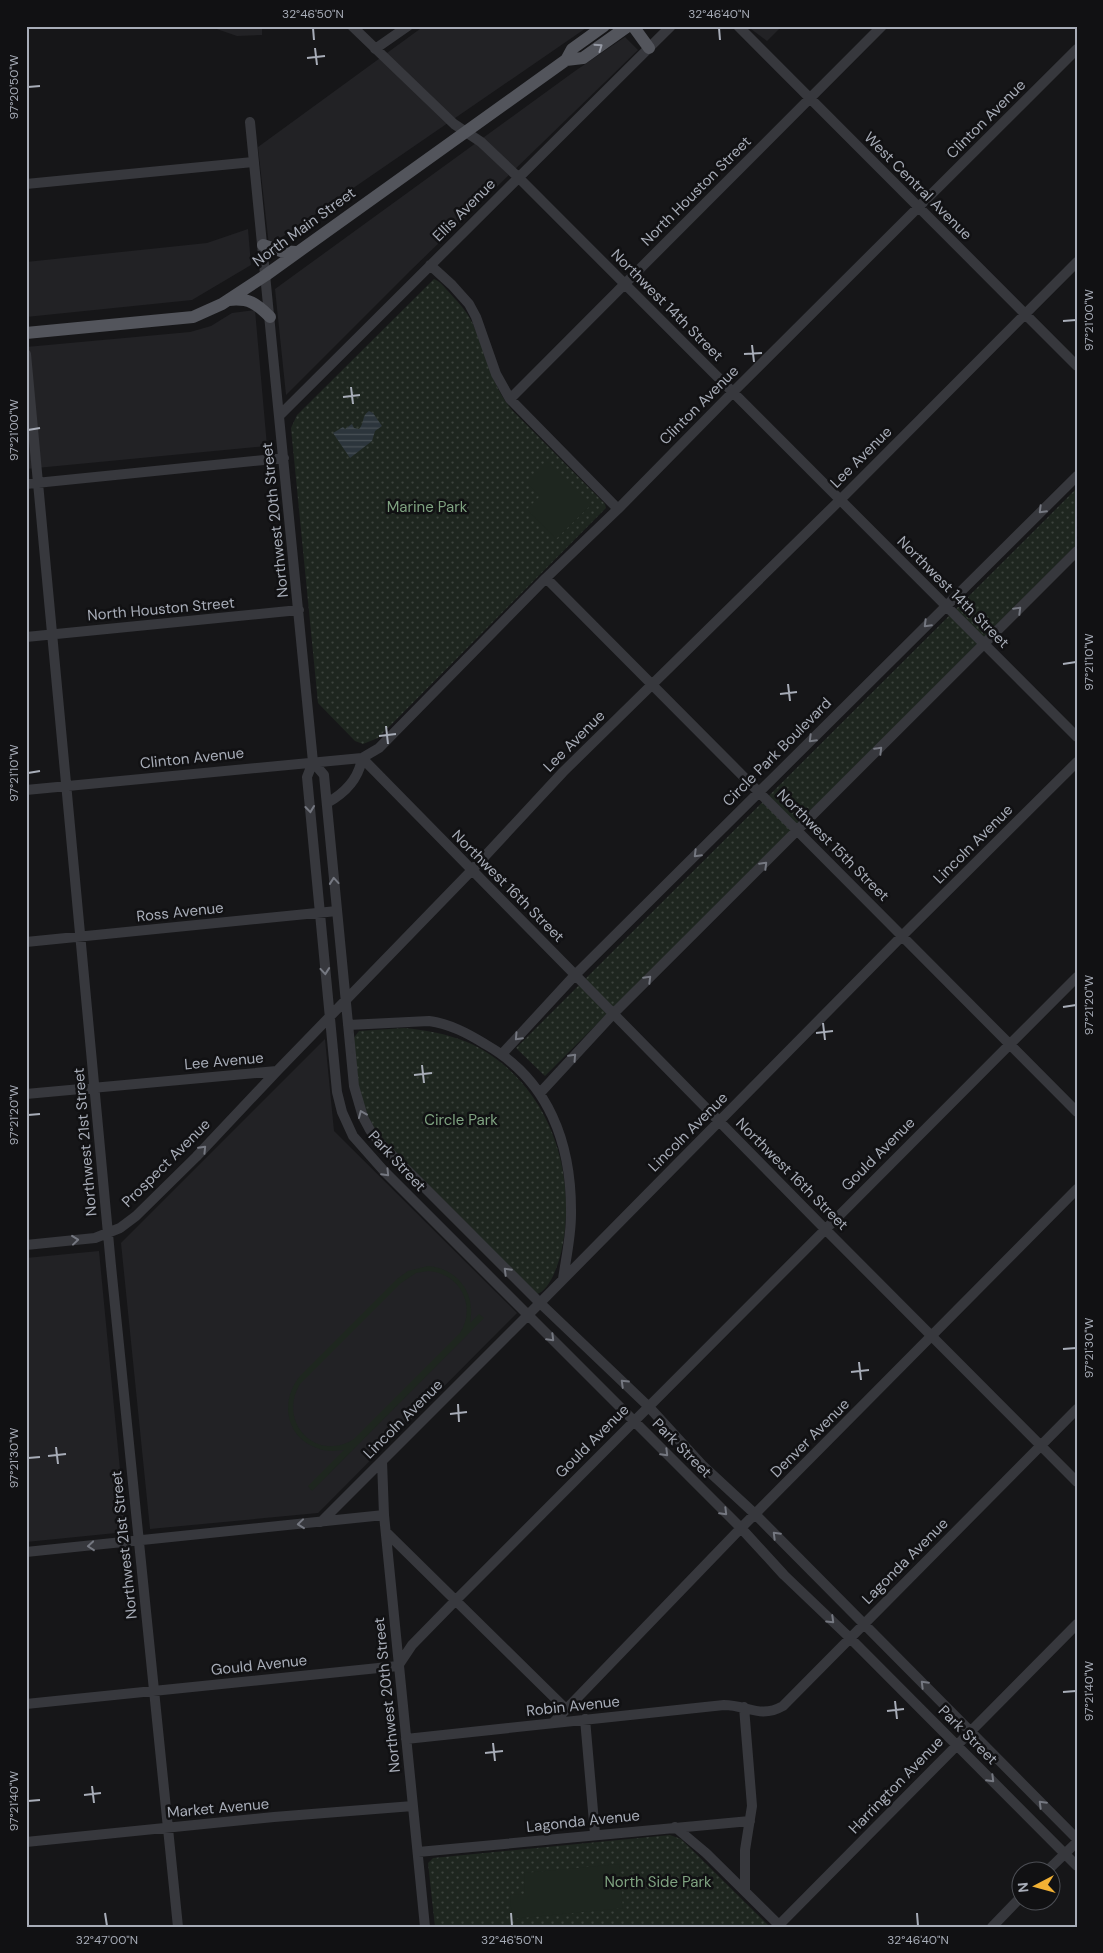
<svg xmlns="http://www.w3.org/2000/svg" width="1103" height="1953" font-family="'DM Sans',sans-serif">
	<defs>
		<pattern id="grass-dots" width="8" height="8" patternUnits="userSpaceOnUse" patternTransform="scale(1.25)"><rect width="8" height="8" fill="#1e261f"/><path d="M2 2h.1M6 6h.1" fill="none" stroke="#3c433d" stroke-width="1.8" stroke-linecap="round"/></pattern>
		<pattern id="water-rules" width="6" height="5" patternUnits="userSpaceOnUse" patternTransform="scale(1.25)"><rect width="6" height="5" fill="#2c353c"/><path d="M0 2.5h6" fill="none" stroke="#485056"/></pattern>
	</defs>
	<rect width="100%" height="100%" fill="#161618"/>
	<path fill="#222225" d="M208,26H262V35L237,36Z
		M424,26H589L269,246L258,147Z
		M747,26H782L767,41Z
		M625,37L638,50L409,272L286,395L275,289L575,71Z
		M248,229L251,265L192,300L26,317V262L207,243Z
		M255,310L267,446L26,469V347L190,332L211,326L232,313Z
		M325,1039L334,1131L517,1313L318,1513L150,1529L121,1243Z
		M99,1251L126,1532L26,1542V1258Z"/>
	<path fill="url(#grass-dots)" d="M434,279C440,281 444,287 448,291C457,301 466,310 472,322C487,354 489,381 512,410L605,504L606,508L378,738L363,744L355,741L318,703L291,428L297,415Z
		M1077,488V544L545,1076L516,1048Z
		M404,1028C426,1030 447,1034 467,1042C547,1077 580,1172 561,1253C558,1265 550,1290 537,1294L382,1139C358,1107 357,1078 353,1039L359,1031Z
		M670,1835L681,1839L770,1927H435L428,1863L433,1858Z"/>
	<path fill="#1e261f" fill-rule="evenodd" d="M548,462L591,505L556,539L527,509L540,496L527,483Z
		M428,1266C459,1269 476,1294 470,1323L479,1314L484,1318L312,1491L308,1486L344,1450C335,1451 326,1452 317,1448C285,1437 280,1400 300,1376L397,1279L408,1271ZM428,1271C460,1273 477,1306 460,1333L354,1439C316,1463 277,1422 300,1384L401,1283L416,1273Z
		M619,1864L623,1908L512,1919L510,1895L525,1894L524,1873Z"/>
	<path fill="url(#water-rules)" d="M369,411L373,413L382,426L375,431L372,441L350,458L333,433L343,427L345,429L352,424L354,428L359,429C365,423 361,416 369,411Z"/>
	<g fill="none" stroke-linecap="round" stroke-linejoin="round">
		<path stroke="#37383d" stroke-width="10" d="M352,26L454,124L481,142L518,177L1077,737
			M738,26L1077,366
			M375,49L408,26
			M250,122L313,762L307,777L337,1092L342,1112L353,1136L384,1171L741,1528L784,1575L850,1638L1077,1866
			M26,184L253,162
			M430,265L452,285L469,304L476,317L496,374L510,399L618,509
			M26,354L111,1266L178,1927
			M510,399L882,26
			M280,415L671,26
			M26,484L284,458
			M546,578L1077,1112
			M26,637L299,610
			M362,758L825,1229L1077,1482
			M313,762L324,775L354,1086L363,1117L370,1130L380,1143L540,1303L648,1406L702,1465L755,1514L1077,1839
			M26,790L362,758L379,748L546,578L618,509L733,392L1077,49
			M327,803C345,793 359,778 362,758
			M26,942L337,911
			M348,1025L429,1021C450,1024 467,1033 485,1044C549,1080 572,1144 571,1215C571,1236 566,1258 563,1279
			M503,1053L575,975L1077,476
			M540,1093L613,1014L1077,551
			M26,1094L277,1071L472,870L563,772L840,500L1077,262
			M26,1245L95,1238L120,1228L136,1216L196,1157L277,1071
			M382,1461L384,1515L425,1927
			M321,1522L528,1315L902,936L1077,762
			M386,1532L566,1709
			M26,1552L384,1515
			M26,1704L398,1666L412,1645L455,1601L1077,977
			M744,1707L752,1806L745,1850V1891
			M585,1719L595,1834
			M553,1723L741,1528L1077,1189
			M406,1739L724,1705C747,1705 760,1719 783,1706L1077,1409
			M675,1827L706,1853L781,1927
			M26,1842L274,1817L413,1806
			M418,1852L750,1821
			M1048,1870L1077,1842
			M779,1925L1077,1624
			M992,1927L1020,1898"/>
		<path stroke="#53555c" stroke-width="12" d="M633,26L649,48
			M566,60L583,58L628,26
			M263,245L281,251L296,252
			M229,300C249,298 256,303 270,317
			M26,333L193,317L222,304L266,275L566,60L572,49L604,26"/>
	</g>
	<defs><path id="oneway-chevron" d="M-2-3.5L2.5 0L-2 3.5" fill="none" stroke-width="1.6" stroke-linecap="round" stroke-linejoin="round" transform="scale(1.25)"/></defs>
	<use stroke="#979ba6" href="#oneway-chevron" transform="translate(599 47) rotate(-35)"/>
	<g stroke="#757881">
		<use href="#oneway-chevron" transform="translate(1042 510) rotate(135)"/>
		<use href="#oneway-chevron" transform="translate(1018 610) rotate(-45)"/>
		<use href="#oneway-chevron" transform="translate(927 624) rotate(135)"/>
		<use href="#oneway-chevron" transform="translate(812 739) rotate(135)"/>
		<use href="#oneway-chevron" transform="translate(879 750) rotate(-45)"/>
		<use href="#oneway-chevron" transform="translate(310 809) rotate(84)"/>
		<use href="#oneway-chevron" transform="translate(697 854) rotate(135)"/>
		<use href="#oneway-chevron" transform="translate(764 865) rotate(-45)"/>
		<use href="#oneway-chevron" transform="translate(334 881) rotate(-95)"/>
		<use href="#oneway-chevron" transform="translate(325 971) rotate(85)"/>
		<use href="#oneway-chevron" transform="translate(648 979) rotate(-45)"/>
		<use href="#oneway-chevron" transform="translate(518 1037) rotate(133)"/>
		<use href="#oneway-chevron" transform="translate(573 1057) rotate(-47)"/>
		<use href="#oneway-chevron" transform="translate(362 1114) rotate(-113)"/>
		<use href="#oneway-chevron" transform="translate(203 1149) rotate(-46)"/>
		<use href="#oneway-chevron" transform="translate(386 1173) rotate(46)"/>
		<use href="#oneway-chevron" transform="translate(75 1240) rotate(-6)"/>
		<use href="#oneway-chevron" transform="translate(507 1271) rotate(-135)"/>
		<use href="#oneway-chevron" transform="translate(551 1338) rotate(45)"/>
		<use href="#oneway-chevron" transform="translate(624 1383) rotate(-136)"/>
		<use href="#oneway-chevron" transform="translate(665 1453) rotate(45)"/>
		<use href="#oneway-chevron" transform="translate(724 1512) rotate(45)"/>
		<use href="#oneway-chevron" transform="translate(301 1524) rotate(174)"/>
		<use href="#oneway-chevron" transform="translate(776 1535) rotate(-135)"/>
		<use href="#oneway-chevron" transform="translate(91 1546) rotate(175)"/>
		<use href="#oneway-chevron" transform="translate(831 1620) rotate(44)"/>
		<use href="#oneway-chevron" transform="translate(924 1684) rotate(-135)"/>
		<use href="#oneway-chevron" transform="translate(991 1779) rotate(45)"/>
		<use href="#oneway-chevron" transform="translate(1042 1804) rotate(-135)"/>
	</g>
	<path fill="none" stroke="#a8adb8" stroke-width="2" d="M313,28L314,40M719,28L720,40M315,48L317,65M307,58L325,56M28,87L40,86M1063,321L1076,320M752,345L754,362M744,354L762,353M351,387L353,404M343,397L360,395M28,430L40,428M1063,664L1076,662M788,684L790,701M780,694L797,692M386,726L388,744M379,736L396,734M28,773L40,771M1063,1007L1076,1005M823,1023L825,1040M816,1033L833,1031M422,1065L424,1083M414,1075L432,1073M28,1115L40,1114M1063,1349L1076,1348M859,1362L861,1380M851,1372L869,1370M458,1404L459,1422M450,1414L467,1412M56,1447L58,1464M48,1456L66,1454M28,1458L40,1457M1063,1692L1076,1691M895,1701L897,1719M887,1711L904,1709M493,1743L495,1761M485,1753L503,1751M92,1786L94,1803M84,1795L101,1793M28,1801L40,1800M105,1913L107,1926M511,1913L512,1926M917,1913L918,1926"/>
	<g text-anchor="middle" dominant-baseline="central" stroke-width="5" stroke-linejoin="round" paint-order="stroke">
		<g font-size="15" fill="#a8adb8" stroke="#111113">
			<text transform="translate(986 119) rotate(-45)">Clinton Avenue</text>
			<text transform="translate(918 186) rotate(45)">West Central Avenue</text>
			<text transform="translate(696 191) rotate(-45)">North Houston Street</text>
			<text transform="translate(464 210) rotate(-45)">Ellis Avenue</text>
			<text transform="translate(304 227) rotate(-36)">North Main Street</text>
			<text transform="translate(667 305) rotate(45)">Northwest 14th Street</text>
			<text transform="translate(699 405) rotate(-45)">Clinton Avenue</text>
			<text transform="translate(861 457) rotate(-45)">Lee Avenue</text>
			<text transform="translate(275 520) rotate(-96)">Northwest 20th Street</text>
			<text transform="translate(953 592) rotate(45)">Northwest 14th Street</text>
			<text transform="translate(161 609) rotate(-5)">North Houston Street</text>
			<text transform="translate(574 741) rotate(-45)">Lee Avenue</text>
			<text transform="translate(777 752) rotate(-45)">Circle Park Boulevard</text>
			<text transform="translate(192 758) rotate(-6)">Clinton Avenue</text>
			<text transform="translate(973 844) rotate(-45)">Lincoln Avenue</text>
			<text transform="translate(833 845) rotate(45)">Northwest 15th Street</text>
			<text transform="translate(508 886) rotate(45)">Northwest 16th Street</text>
			<text transform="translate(180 912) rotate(-6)">Ross Avenue</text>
			<text transform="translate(224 1061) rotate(-5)">Lee Avenue</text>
			<text transform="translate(688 1132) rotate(-45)">Lincoln Avenue</text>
			<text transform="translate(85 1142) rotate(-95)">Northwest 21st Street</text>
			<text transform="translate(878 1154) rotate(-45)">Gould Avenue</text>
			<text transform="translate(397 1161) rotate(47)">Park Street</text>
			<text transform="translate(166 1163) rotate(-45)">Prospect Avenue</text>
			<text transform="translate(792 1174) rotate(45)">Northwest 16th Street</text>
			<text transform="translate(403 1419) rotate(-45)">Lincoln Avenue</text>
			<text transform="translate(810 1438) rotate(-45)">Denver Avenue</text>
			<text transform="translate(592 1441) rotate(-45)">Gould Avenue</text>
			<text transform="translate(682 1448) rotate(45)">Park Street</text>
			<text transform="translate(124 1545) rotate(-96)">Northwest 21st Street</text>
			<text transform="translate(905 1561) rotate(-45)">Lagonda Avenue</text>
			<text transform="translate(259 1665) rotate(-6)">Gould Avenue</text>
			<text transform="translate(387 1695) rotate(-96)">Northwest 20th Street</text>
			<text transform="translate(573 1706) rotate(-6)">Robin Avenue</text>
			<text transform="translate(968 1735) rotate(45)">Park Street</text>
			<text transform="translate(896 1785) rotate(-46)">Harrington Avenue</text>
			<text transform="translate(218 1808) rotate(-5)">Market Avenue</text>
			<text transform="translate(583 1821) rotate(-6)">Lagonda Avenue</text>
		</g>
		<g font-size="15" fill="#7fa381" stroke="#111113">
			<text x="427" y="507">Marine Park</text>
			<text x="461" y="1120">Circle Park</text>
			<text x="658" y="1882">North Side Park</text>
		</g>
	</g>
	<rect width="1103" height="1953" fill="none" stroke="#111113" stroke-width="55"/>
	<g transform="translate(1036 1886) rotate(264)"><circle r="24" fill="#111113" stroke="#4d4f55"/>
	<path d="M0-4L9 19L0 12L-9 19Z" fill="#f2b134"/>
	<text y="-8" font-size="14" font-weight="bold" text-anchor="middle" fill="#a8adb8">N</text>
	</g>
	<rect x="28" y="28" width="1048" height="1898" fill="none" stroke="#a8adb8" stroke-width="2"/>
	<g font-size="12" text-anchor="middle" fill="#a8adb8">
		<text x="313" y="18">32°46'50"N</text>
		<text x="719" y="18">32°46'40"N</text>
		<text transform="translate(14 87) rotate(-90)" y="4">97°20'50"W</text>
		<text transform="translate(1089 320) rotate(-90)" y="4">97°21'00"W</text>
		<text transform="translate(14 430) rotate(-90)" y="4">97°21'00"W</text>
		<text transform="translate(1089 662) rotate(-90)" y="4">97°21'10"W</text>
		<text transform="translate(14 773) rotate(-90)" y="4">97°21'10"W</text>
		<text transform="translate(1089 1005) rotate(-90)" y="4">97°21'20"W</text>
		<text transform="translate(14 1115) rotate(-90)" y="4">97°21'20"W</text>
		<text transform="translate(1089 1348) rotate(-90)" y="4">97°21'30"W</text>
		<text transform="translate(14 1458) rotate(-90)" y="4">97°21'30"W</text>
		<text transform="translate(1089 1691) rotate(-90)" y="4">97°21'40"W</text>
		<text transform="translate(14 1801) rotate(-90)" y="4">97°21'40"W</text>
		<text x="107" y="1944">32°47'00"N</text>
		<text x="512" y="1944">32°46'50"N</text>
		<text x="918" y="1944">32°46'40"N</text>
	</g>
</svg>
